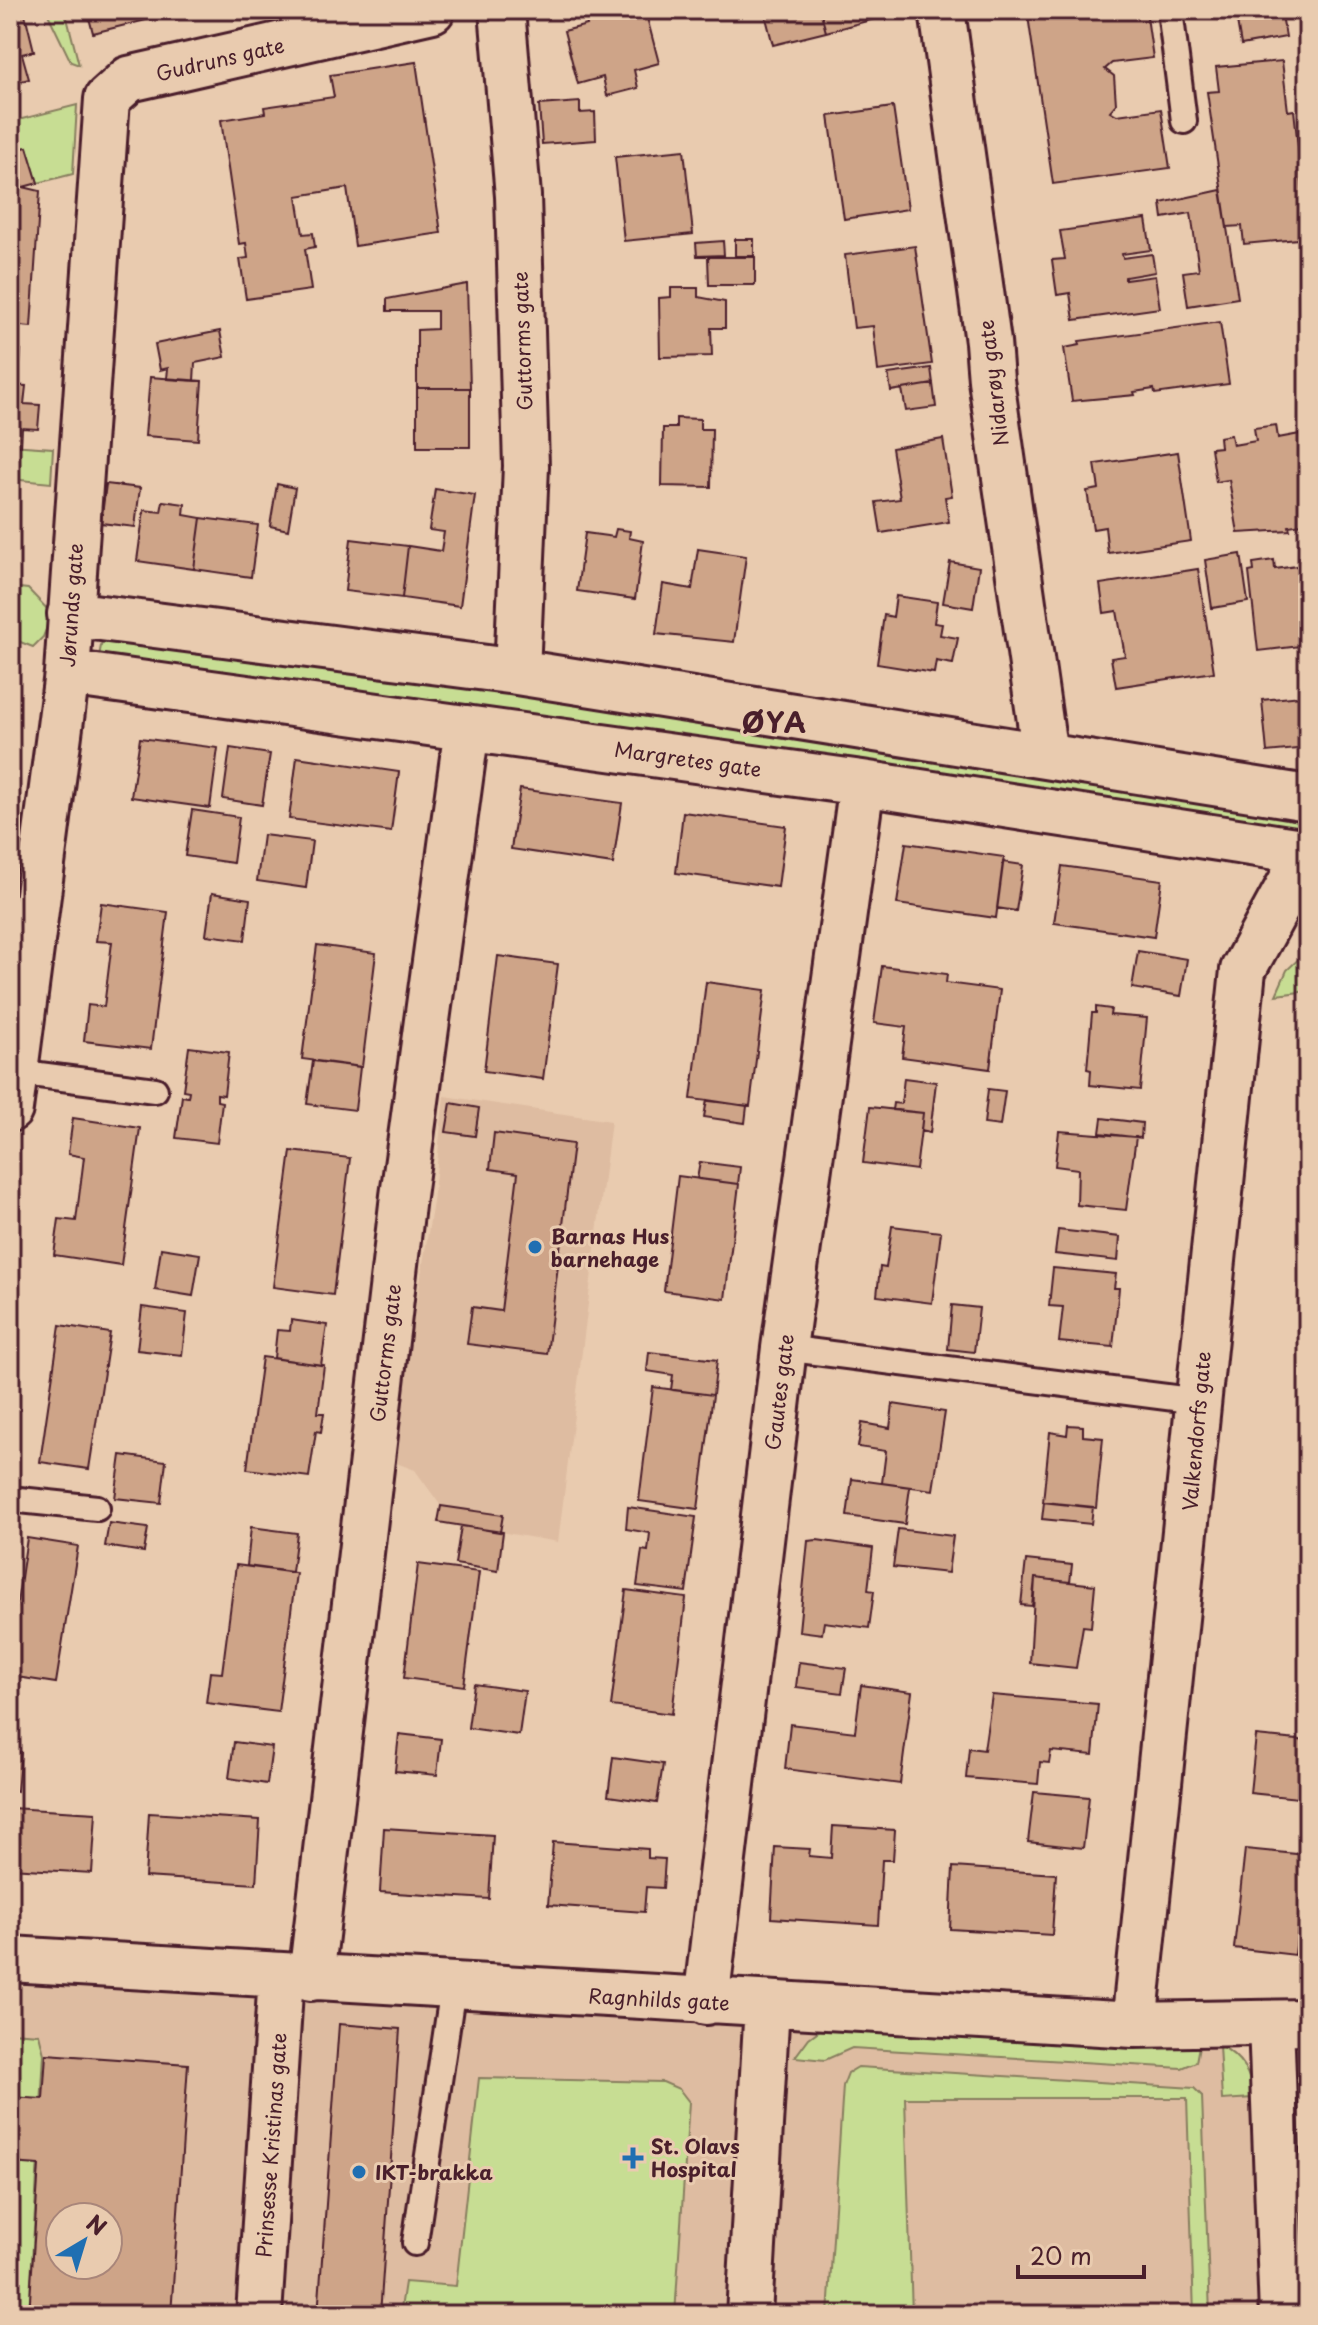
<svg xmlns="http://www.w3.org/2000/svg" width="1318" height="2325" font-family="'Playpen Sans',sans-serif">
	<rect width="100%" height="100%" fill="#e9cbaf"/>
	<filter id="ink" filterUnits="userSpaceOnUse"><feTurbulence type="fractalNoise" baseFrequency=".0125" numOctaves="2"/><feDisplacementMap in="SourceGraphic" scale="16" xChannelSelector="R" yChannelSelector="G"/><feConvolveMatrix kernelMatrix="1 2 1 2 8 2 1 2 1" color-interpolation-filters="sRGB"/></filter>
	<g filter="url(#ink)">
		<path fill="#debca1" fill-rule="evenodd" d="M444,1096L611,1121L558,1542L500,1532L502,1515L441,1506L415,1470L391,1461L433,1202Z
			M10,1975L1219,2045L1240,2060L1252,2081L1261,2315H10ZM60,2217H108V2265H60Z"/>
		<path fill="#c7dd93" stroke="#887e5f" stroke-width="2" d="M46,10H65L79,65L71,62Z
			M77,105L73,174L38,183L27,147L10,151V122Z
			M10,445L53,448L51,483L10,479Z
			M10,587L28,589L52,614L43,637L33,647L10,638Z
			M112,637L562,701L1308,816V835L98,661L102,641Z
			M1308,950V991L1276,995L1287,970Z
			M824,2027L1199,2046L1196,2062L1182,2068L852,2048L825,2060L795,2057L809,2038Z
			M10,2032L39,2034L44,2054L29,2315H10Z
			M1219,2045C1242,2057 1251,2073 1253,2098L1222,2100Z
			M858,2067L1194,2088L1202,2096L1210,2315H1194L1187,2098H905L912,2315H828L843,2086L848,2073Z
			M479,2078L663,2082L679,2089L689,2102L675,2315H400L405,2282L456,2286Z"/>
		<path fill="#cea488" stroke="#4a1f2b" stroke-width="2" fill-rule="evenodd" d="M10,10H24L34,51L22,54L29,79L10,84Z
			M87,10H140L142,21L93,33Z
			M140,10H186L142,21Z
			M621,10L623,15L645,10L659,63L634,70L638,88L607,96L603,77L578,84L564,31L587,25L584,13Z
			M764,10H820L826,32L773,45Z
			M820,10H876L878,18L826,32Z
			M1069,10H1146L1153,58L1112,63L1105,69L1114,76L1116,104L1110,111L1117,115L1161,109L1170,168L1053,184L1028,16Z
			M1235,10H1281L1286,37L1241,45Z
			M1282,61L1288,111L1294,110L1308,238L1244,244L1242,226L1227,227L1207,92L1219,91L1216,67Z
			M416,62L441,233L355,246L347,188L297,196L303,234L313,233L315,247L305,249L311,290L246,299L240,259L248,258L246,243L239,244L221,120L265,113L264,107L334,97L330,75Z
			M580,102V113L595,112L596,140L542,144L539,105Z
			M893,107L908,209L844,219L829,116Z
			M27,147L38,183L23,187L40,191L31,327L10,325V151Z
			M684,150L693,234L624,241L615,157Z
			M1221,190L1238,298L1188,306L1183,272L1199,270L1191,213L1163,218L1161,203Z
			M1146,219L1151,250L1122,254L1123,258L1152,254L1155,272L1125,277V280L1155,276L1160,308L1074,320L1070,293L1057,295L1052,260L1065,259L1060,231Z
			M735,239H754V256H735Z
			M723,241L724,255L697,256L696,243Z
			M915,246L932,364L878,371L873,326L854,328L845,255Z
			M708,257H755V285H709Z
			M467,284L470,388H417V330L437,329V311H387V299Z
			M671,288H698V297L725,302V328H711L712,356L660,357L659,298L671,297Z
			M1220,322L1229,384L1155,394L1154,389L1134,392L1135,395L1072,401L1064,348L1080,345L1079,341Z
			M220,331L225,357L195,363L194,381L167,379L168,368L160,370L155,344Z
			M10,349L21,350L19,379H14L13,385H10Z
			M931,368L933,384L891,391L888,374Z
			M150,377L202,381L198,440L145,436Z
			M933,384L936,407L906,411L902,389Z
			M10,385L26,386L24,404L40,405L38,429L22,428L21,446L10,445Z
			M417,388H470V447H417Z
			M676,418L700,419V429H712L711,487L662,486L663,428H676Z
			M1276,425L1278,438L1300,434L1305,467L1308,466V523L1289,526L1290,530L1238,533L1229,480L1216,482L1211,448L1220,447L1219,437L1231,435L1233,445L1256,441L1254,428Z
			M943,439L952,496L945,497L949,522L881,533L876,502L900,499L892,448Z
			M1178,452L1191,541L1108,553L1105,527L1093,529L1087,491L1099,489L1095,464Z
			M106,484L140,488L135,527L101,523Z
			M277,484L295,488L288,530L270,526Z
			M435,489L475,495L460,606L402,598L408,546L441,551L444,532L429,530Z
			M163,501L185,504L184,515L201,518L194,569L137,561L144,510L161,512Z
			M201,518L258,525L251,577L194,569Z
			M616,529L630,531L629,538L643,541L635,599L577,591L585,533L614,537Z
			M351,539L408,546L402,598L345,591Z
			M698,549L746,556L734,642L656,634L663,584L692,589Z
			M1241,554L1248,602L1212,608L1205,560Z
			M1274,560L1275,569L1304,565L1308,645L1258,651L1249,572L1254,571L1253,563Z
			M950,562L979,567L973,608L943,603Z
			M1198,569L1214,672L1116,687L1111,658L1125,656L1117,611L1104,613L1100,584Z
			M896,596L937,602L934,623L942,624L940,635L958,638L953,664L936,661L934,673L877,664L884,615L893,617Z
			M1301,696L1307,748L1267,752L1262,700Z
			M140,738L218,748L210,808L131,797Z
			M230,748L270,754L262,805L223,799Z
			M297,757L399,772L391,832L289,819Z
			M520,789L622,803L613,864L511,849Z
			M192,810L239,817L233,863L185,856Z
			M683,812L786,826L778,887L676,873Z
			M263,835L312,841L306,888L257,881Z
			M906,843L1004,857L996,918L897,904Z
			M1003,862L1023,865L1016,911L997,908Z
			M1062,866L1162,880L1154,937L1054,923Z
			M212,893L250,899L245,940L206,935Z
			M101,903L168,912L151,1049L84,1041L88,1005L104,1007L112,942L96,941Z
			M317,945L376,953L362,1067L302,1059Z
			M1138,951L1187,959L1181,996L1132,988Z
			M498,956L558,964L543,1079L484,1071Z
			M882,966L947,974L946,983L1000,990L990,1069L902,1057L906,1027L874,1023Z
			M706,982L765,990L750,1106L691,1099Z
			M1096,1007L1111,1009L1110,1015L1147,1018L1140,1090L1090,1085L1091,1070L1087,1069L1092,1013H1096Z
			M189,1047L229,1052L224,1095L217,1094V1101L222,1102L217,1143L176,1138L182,1096L188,1097L189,1091L183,1090Z
			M313,1061L360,1067L355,1110L307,1104Z
			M904,1078L936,1082L930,1133L921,1131L923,1113L892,1110L893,1103L901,1104Z
			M988,1089L1005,1091L1000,1126L984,1124Z
			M707,1100L747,1106L745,1123L704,1117Z
			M451,1103L479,1108L475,1136L446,1132Z
			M870,1107L923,1113L916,1170L863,1163Z
			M73,1118L140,1128L121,1265L54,1255L59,1219L76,1221L84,1157L68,1154Z
			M1102,1118L1142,1123L1141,1138L1100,1133Z
			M1059,1131L1136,1137L1126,1210L1077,1205L1078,1169L1055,1166Z
			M494,1133L573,1144L547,1354L467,1344L472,1307L501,1311L518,1173L490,1169Z
			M291,1151L350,1158L333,1295L273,1287Z
			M700,1162L740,1167L738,1184L697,1179Z
			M678,1176L739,1184L725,1299L664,1291Z
			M892,1226L941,1232L932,1303L877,1296L880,1267L886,1268Z
			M1058,1230L1120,1237L1118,1261L1055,1254Z
			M161,1248L200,1254L193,1296L155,1290Z
			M1053,1268L1116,1274L1114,1288H1119L1113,1347L1059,1342L1063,1307L1049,1306Z
			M952,1305L979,1308L974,1352L948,1349Z
			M142,1307L187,1313L182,1355L137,1350Z
			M291,1320L327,1325L321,1365L274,1358L277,1330L290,1331Z
			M60,1325L110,1333L89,1469L40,1462Z
			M649,1352L717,1360L713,1395L671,1390L673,1375L647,1371Z
			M262,1357L324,1365L318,1413H324L321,1432L316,1431L309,1477L247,1469Z
			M653,1387L713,1395L698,1509L639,1501Z
			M893,1404L945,1412L933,1490L882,1483L886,1451L858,1447L862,1423L890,1428Z
			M1068,1425L1083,1426V1436L1103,1438L1096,1508L1043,1502L1050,1432L1067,1435Z
			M121,1455L166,1461L161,1503L115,1498Z
			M852,1479L910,1487L905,1524L847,1516Z
			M1044,1502L1093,1507L1091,1524L1042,1519Z
			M441,1506L503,1515L500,1532L438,1522Z
			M628,1507L696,1517L686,1592L637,1586L642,1550L648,1551L650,1533L626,1529Z
			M109,1523L148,1528L144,1552L105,1546Z
			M461,1526L503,1532L498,1571L455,1564Z
			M251,1527L297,1533L292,1572L247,1566Z
			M898,1529L953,1536L948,1573L893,1567Z
			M27,1538L78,1546L56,1683L10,1676V1649Z
			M817,1540L873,1548L868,1590L874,1591L869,1628L824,1622L822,1634L799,1631L808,1541Z
			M1026,1560L1072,1565L1070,1582L1035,1578L1032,1606L1021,1605Z
			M418,1564L479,1572L464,1686L404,1678Z
			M236,1565L296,1573L278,1712L206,1703L210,1672L222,1673Z
			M1035,1578L1095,1585L1091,1627L1083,1626L1076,1668L1030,1663Z
			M626,1590L686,1598L672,1714L611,1706Z
			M799,1662L846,1668L842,1693L796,1687Z
			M474,1684L525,1691L519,1735L468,1728Z
			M861,1685L912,1692L900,1784L785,1769L790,1724L855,1732Z
			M992,1695L1098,1704L1093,1755L1051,1751L1049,1763L1040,1762L1038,1784L966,1778L969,1748L984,1750Z
			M399,1734L441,1739L437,1775L395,1771Z
			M1256,1736L1308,1741V1799L1250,1793Z
			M234,1742L272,1747L267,1784L229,1778Z
			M10,1751L21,1752L17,1791L10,1790Z
			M613,1757L663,1764L657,1803L608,1796Z
			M1034,1792L1089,1797L1083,1848L1028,1842Z
			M10,1808L96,1813L92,1873L10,1868Z
			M149,1813L260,1820L256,1884L145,1877Z
			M833,1826L895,1830L893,1860H882L878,1925L771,1918L775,1847L810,1849L809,1856L831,1858Z
			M384,1828L493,1835L489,1899L380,1892Z
			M553,1842L648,1849V1858L665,1859L663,1888L646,1887L644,1912L548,1905Z
			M1245,1849L1306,1855L1295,1955L1234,1948Z
			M953,1867L1056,1874L1052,1935L950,1929Z
			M339,2024L400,2029L380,2315H318Z
			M46,2054L188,2064L171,2315H29L39,2165L10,2163V2097L43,2099ZM60,2217H108V2265H60Z"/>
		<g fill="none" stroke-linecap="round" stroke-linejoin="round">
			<defs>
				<path id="lane" d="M1170,10L1184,121
					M16,1072L155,1090
					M784,1348L1198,1401
					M10,1499L97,1508
					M415,2243L453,1987"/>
				<path id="street" d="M502,10L518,196L526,466L517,672
					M942,10L988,342L991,380L1045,756
					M70,614L517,672L1308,798
					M67,673L862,783L1308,852
					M10,1109L67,673L107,99L129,79L432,10
					M10,1959L1134,2025L1308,2022
					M311,1978L403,1196L467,728
					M706,2002L784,1348L862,783
					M1271,2023L1282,2315
					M1134,2025L1243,970L1307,852
					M259,2315L281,1976
					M749,2315L767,2005"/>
			</defs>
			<use href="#lane" stroke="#4a1f2b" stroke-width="30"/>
			<use href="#street" stroke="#4a1f2b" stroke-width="50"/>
			<use href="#lane" stroke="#e9cbaf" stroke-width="24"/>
			<use href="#street" stroke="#e9cbaf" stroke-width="44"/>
		</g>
	</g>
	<g fill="#1f6fb2" stroke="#e9cbaf" stroke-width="3">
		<circle cx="535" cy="1247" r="8"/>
		<path d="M629 2146h8v8h8v8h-8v8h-8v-8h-8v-8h8z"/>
		<circle cx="359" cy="2172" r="8"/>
	</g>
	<g text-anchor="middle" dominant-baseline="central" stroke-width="6" stroke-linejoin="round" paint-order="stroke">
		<g font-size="20" fill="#4a1f2b" stroke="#e9cbaf">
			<text transform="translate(220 59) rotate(-13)">Gudruns gate</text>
			<text transform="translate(522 341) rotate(-92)">Guttorms gate</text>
			<text transform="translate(993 383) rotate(-97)">Nidarøy gate</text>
			<text transform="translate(71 605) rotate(-86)">Jørunds gate</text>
			<text transform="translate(688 759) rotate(8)">Margretes gate</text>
			<text transform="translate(385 1353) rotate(-83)">Guttorms gate</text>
			<text transform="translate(779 1392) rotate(-83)">Gautes gate</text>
			<text transform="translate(1196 1431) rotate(-85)">Valkendorfs gate</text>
			<text transform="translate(659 1999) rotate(3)">Ragnhilds gate</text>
			<text transform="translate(271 2145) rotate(-86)">Prinsesse Kristinas gate</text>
		</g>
		<g font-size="20" font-weight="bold" fill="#4a1f2b" stroke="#e9cbaf" text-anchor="start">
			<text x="551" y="1236">Barnas Hus<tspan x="551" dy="23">barnehage</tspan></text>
			<text x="651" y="2146">St. Olavs<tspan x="651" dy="23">Hospital</tspan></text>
			<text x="375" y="2172">IKT-brakka</text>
		</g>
		<g font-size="28" font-weight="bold" letter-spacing="2" fill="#4a1f2b" stroke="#e9cbaf">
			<text x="775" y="721">ØYA</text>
		</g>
	</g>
	<rect width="1318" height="2325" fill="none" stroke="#e9cbaf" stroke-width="40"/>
	<rect x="20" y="20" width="1278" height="2285" fill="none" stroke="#4a1f2b" stroke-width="3" filter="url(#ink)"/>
	<g transform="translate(84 2241) rotate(38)"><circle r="38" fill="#e9cbaf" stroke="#a9867a" stroke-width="2"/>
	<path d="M0-6L14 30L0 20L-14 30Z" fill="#1f6fb2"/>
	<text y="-12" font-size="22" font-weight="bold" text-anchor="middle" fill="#4a1f2b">N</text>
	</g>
	<path d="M1018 2265v12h126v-12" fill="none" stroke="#4a1f2b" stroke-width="4"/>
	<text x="1030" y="2265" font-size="24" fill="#4a1f2b" stroke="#e9cbaf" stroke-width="6" paint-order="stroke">20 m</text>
</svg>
